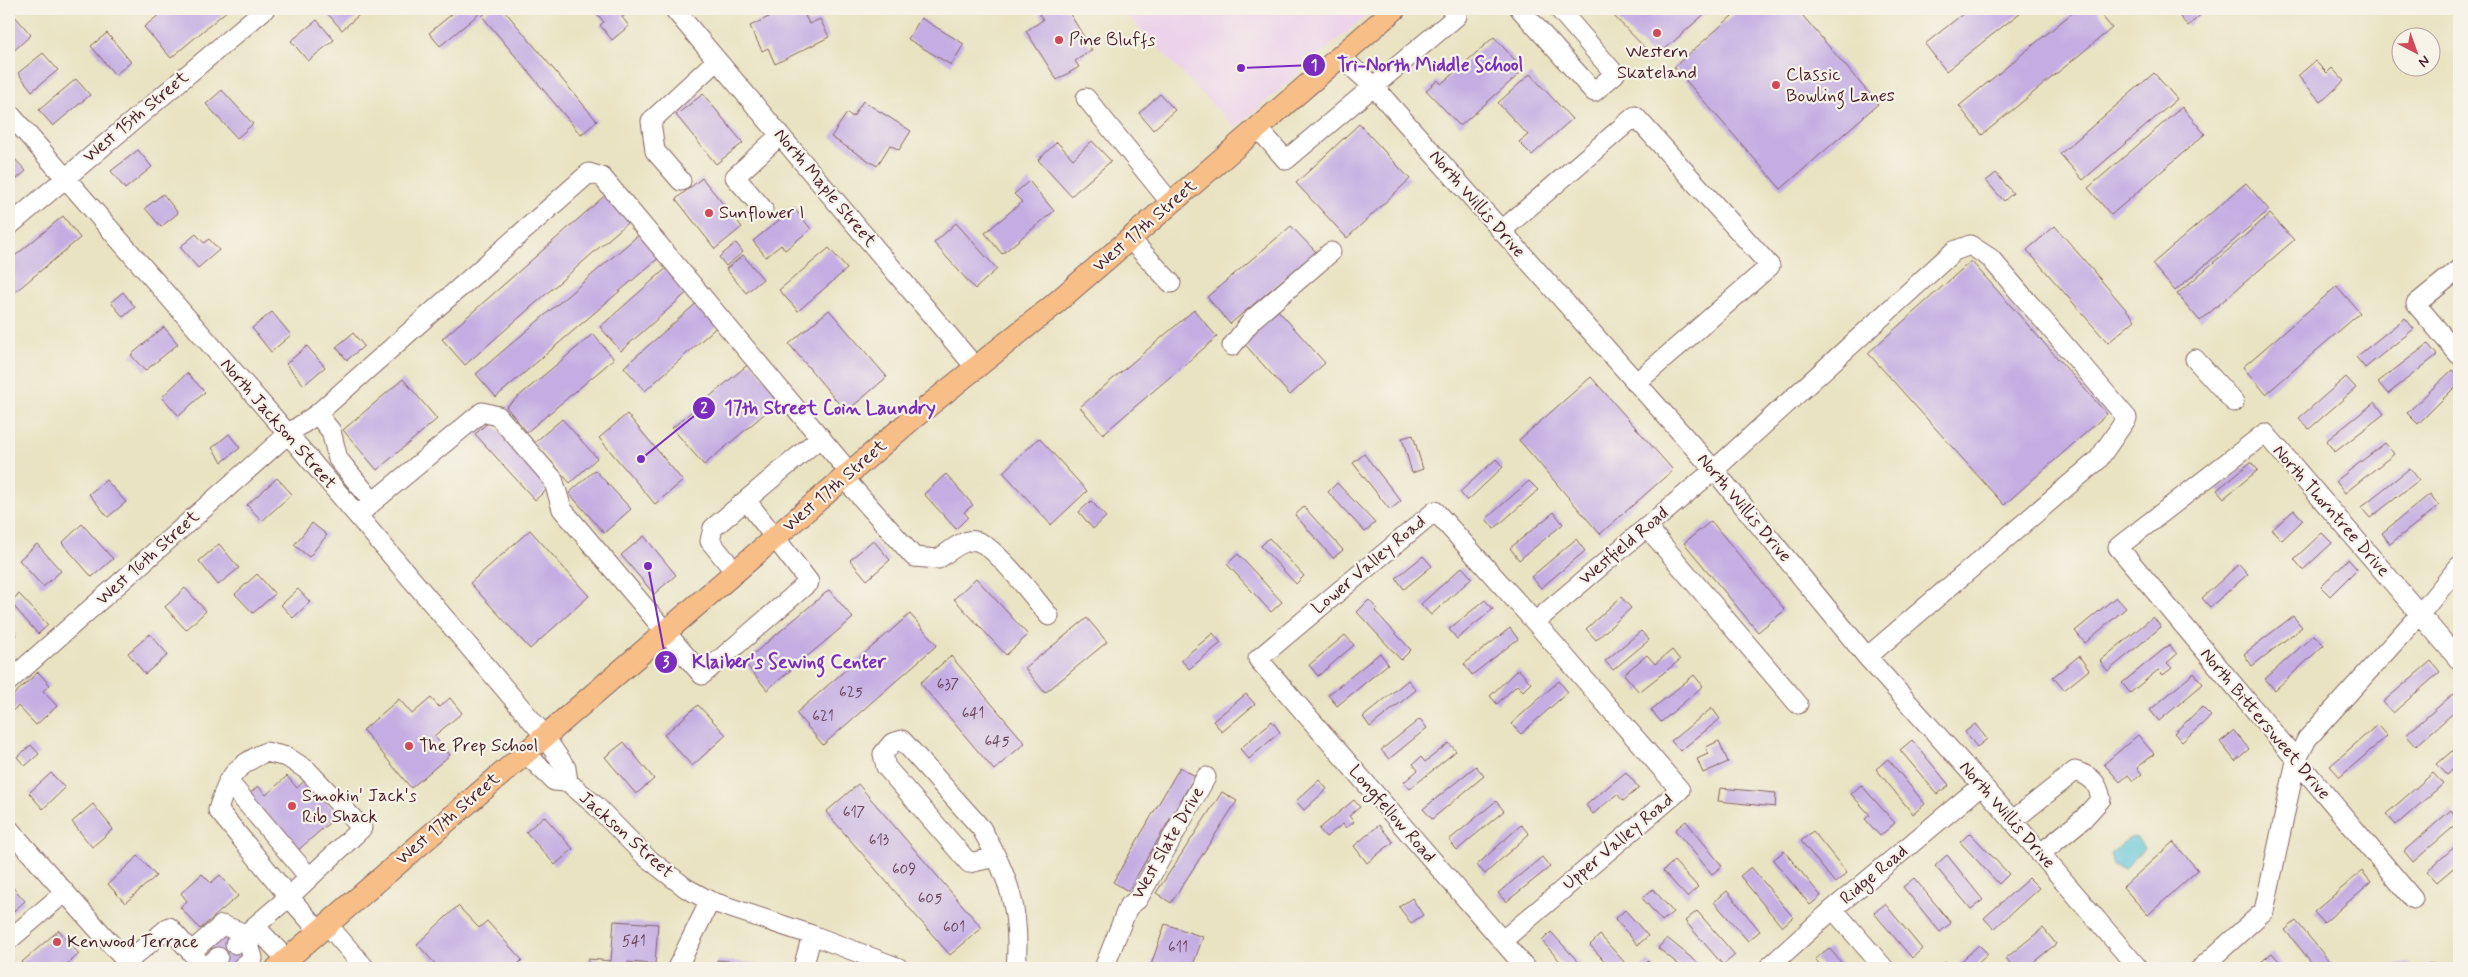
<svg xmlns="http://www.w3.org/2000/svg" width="2468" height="977" font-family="Mynerve,sans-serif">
	<rect width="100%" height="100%" fill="#f7f3e8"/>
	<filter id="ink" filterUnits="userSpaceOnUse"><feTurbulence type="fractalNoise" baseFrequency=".02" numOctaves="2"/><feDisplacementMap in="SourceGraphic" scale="10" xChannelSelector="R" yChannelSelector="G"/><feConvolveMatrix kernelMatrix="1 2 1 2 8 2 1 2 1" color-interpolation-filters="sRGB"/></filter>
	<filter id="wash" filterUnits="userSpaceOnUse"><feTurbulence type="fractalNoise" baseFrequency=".0096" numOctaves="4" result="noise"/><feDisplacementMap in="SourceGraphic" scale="20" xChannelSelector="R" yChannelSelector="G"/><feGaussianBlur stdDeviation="1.12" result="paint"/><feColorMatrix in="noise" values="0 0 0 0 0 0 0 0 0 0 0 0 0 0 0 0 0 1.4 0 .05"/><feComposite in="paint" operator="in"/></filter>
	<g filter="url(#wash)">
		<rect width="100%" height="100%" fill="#e9e3c2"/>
		<path fill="#ecd1ea" d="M1121,9H1374L1235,128Z"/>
		<path fill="#5bc5d7" stroke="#527281" d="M2130,837H2136L2144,848L2124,870L2112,866L2111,854Z"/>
		<g id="blocks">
			<path fill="#c4ade3" d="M166,9H229L171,58L144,27Z
				M332,9H353L359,15L342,30L327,13Z
				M458,9H485L440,46L429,33Z
				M490,9H503L597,121L581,135L482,16Z
				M593,9H625L628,13L622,17L629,26L612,40L600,25L604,22Z
				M785,9H802L809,24L820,19L829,37L775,64L768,48L762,51L750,26Z
				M1048,9H1067L1092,50L1075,61L1079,67L1057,80L1026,31L1043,20L1039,14Z
				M1607,9H1710L1655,58Z
				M1740,9H1797L1878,104L1781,189L1674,67Z
				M1969,9H2025L1946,71L1925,44Z
				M2077,9H2096L2112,28L1982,135L1959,106Z
				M2173,9H2207L2188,26Z
				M13,14L31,35L9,55V18Z
				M921,18L964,44L951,65L908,39Z
				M317,20L334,40L308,61L291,41Z
				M107,33L131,62L115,75L91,46Z
				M1494,37L1524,70L1460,126L1426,90L1438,80L1441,84Z
				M43,53L58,70L32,91L18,73Z
				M2315,61L2327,73L2332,68L2344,81L2321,102L2298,76Z
				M2154,73L2177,99L2083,180L2060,154Z
				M1530,74L1572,119L1532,155L1519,142L1528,135L1498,103Z
				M76,79L90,95L53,126L39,110Z
				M222,90L253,124L237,138L206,104Z
				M703,94L743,143L716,164L676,115Z
				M1160,94L1175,110L1153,130L1139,113Z
				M863,101L911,131L899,150L890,145L877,166L831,137L847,113L853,117Z
				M2182,107L2205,134L2111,215L2088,188Z
				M1359,124L1410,179L1347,238L1296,183Z
				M1092,141L1111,161L1071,196L1038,160L1057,142L1073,159Z
				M138,150L152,167L125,189L111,171Z
				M13,157L26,171L9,186V161Z
				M1996,173L2013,193L2004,201L1986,181Z
				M702,178L742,227L715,249L676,199Z
				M1029,181L1054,211L1002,254L985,233L1022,202L1014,194Z
				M2246,183L2269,210L2175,291L2152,264Z
				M610,191L633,218L465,365L442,339Z
				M163,194L178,213L161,227L145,208Z
				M794,208L811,229L785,250L781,245L766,257L753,241Z
				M2270,214L2294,240L2200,321L2177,294Z
				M63,216L80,238L9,297V261Z
				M956,223L997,269L975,289L934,243Z
				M1291,226L1316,252L1230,324L1207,297Z
				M2055,226L2135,320L2108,343L2027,250Z
				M642,232L662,255L496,397L476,374Z
				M196,234L204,243L209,239L219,250L198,268L180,247Z
				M736,243L743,252L726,266L719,257Z
				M829,248L847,269L798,311L779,290Z
				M743,255L763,279L746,293L726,269Z
				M1971,261L2107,414L2004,505L1868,353Z
				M670,265L691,289L621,351L600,327Z
				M2337,286L2360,313L2266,394L2243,367Z
				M123,292L135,307L123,317L111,302Z
				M700,300L721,323L645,391L624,367Z
				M1276,308L1325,363L1290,395L1241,340Z
				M829,310L887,377L846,412L789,344Z
				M1194,310L1217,337L1103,434L1080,407Z
				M272,312L291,335L271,352L252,328Z
				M2405,318L2414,329L2365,368L2356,357Z
				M164,327L178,344L145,371L131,355Z
				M353,333L364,346L347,360L336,347Z
				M593,334L614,359L527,432L506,407Z
				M2428,344L2437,355L2388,394L2378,382Z
				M307,346L325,367L304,385L286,364Z
				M751,362L782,399L704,465L672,428Z
				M2452,370L2459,377V383L2418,424L2407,413Z
				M187,373L205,392L179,416L162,397Z
				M1591,377L1673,470L1600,534L1519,440Z
				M2346,377L2356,388L2309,429L2299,418Z
				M403,379L437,419L377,470L343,430Z
				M2375,402L2384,414L2335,452L2326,441Z
				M627,414L683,481L655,504L599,438Z
				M562,419L597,458L570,483L534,443Z
				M490,421L550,487L535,500L475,434Z
				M229,434L240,448L222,462L212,448Z
				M1413,435L1423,469L1412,473L1402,438Z
				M1039,438L1087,491L1051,525L1003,472Z
				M2385,443L2394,454L2345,493L2336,481Z
				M1364,454L1401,501L1390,510L1353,463Z
				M1496,459L1503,467L1467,501L1460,492Z
				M2251,462L2258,470L2224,498L2217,490Z
				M2410,468L2419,480L2370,518L2361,507Z
				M595,470L631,509L604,533L569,493Z
				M946,474L973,505L964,512L968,517L956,529L924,494Z
				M277,478L292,494L262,521L247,505Z
				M106,480L126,502L108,517L89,494Z
				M1529,481L1538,490L1494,529L1486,519Z
				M1337,483L1375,523L1365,532L1328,492Z
				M2430,494L2439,506L2390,544L2382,533Z
				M1091,501L1106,517L1093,529L1079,512Z
				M1304,507L1343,550L1333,558L1295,515Z
				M2294,510L2303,520L2282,540L2272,530Z
				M1554,512L1563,524L1519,560L1510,548Z
				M1711,521L1785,610L1758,632L1684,543Z
				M312,523L327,535L309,557L294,545Z
				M82,524L113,559L92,577L62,543Z
				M530,530L589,596L530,649L470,583Z
				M2322,533L2332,543L2303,570L2294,559Z
				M644,536L676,575L654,594L621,555Z
				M1269,538L1304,576L1296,584L1261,546Z
				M1576,539L1585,551L1541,588L1531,577Z
				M873,540L890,560L867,580L850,560Z
				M37,544L61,571L43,587L19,560Z
				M219,544L239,568L218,585L199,561Z
				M1238,554L1282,602L1271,612L1227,564Z
				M1423,556L1432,566L1404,589L1396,578Z
				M2348,559L2357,569L2330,596L2321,587Z
				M2239,564L2248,574L2210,607L2202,598Z
				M1462,567L1472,578L1431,615L1421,604Z
				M257,574L275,594L253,613L235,594Z
				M976,578L1028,635L1006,655L954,599Z
				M185,588L206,611L186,630L165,607Z
				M298,589L310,602L293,618L281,605Z
				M829,590L853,618L767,690L744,662Z
				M19,594L48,625L38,634L10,602Z
				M1621,597L1631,608L1596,640L1586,629Z
				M2116,597L2126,608L2085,643L2075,631Z
				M1369,600L1377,609L1375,611L1411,650L1401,660L1357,612Z
				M1485,600L1493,609L1457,639L1449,629Z
				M910,614L937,645L823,745L796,713Z
				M2293,616L2302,627L2252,666L2244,654Z
				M2153,617L2161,627L2108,671L2100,661Z
				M1087,618L1107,642L1045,693L1025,668Z
				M9,627L16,635L9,641Z
				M1510,628L1518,639L1472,675L1464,664Z
				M1641,631L1649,640L1613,670L1605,661Z
				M1213,633L1221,643L1189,669L1181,660Z
				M150,634L168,655L145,674L128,653Z
				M1345,635L1354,645L1318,676L1309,665Z
				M2314,635L2324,645L2275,690L2265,679Z
				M2169,645L2177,654L2167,663L2172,668L2163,675L2158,670L2130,693L2122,683Z
				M1672,650L1680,660L1639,692L1624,674L1647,655L1655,664Z
				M1380,653L1388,664L1337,706L1328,695Z
				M951,656L1025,743L994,770L920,683Z
				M2079,656L2089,670L2064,690L2053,677Z
				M2431,661L2440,672L2393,713L2383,702Z
				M1518,669L1531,683L1523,691L1517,685L1497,704L1490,696Z
				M38,672L50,685L43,691L57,706L36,725L18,706L11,712L9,709V699Z
				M2194,673L2203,684L2159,721L2150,710Z
				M1694,675L1703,686L1661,722L1651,710Z
				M1408,680L1416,690L1370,727L1363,717Z
				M1559,681L1568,692L1521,734L1511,724Z
				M1246,694L1255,704L1222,732L1213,721Z
				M2453,694L2459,701V708L2416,746L2406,735Z
				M431,698L439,707L450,698L462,713L434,736L450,755L411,788L363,730L399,699L412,714Z
				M698,705L726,735L692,766L664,735Z
				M2202,707L2211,716L2182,742L2174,733Z
				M1712,708L1720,719L1680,751L1671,741Z
				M1420,719L1427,728L1389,759L1381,750Z
				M1272,721L1280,732L1249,759L1240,749Z
				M1975,724L1987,739L1977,747L1965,732Z
				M2377,725L2387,736L2340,777L2330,766Z
				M2234,731L2249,749L2235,761L2220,742Z
				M2138,735L2154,754L2137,768L2142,774L2133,781L2128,775L2120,782L2104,764Z
				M1912,740L1949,785L1937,794L1900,750Z
				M1719,741L1728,762L1703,773L1697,759L1708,754L1706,747Z
				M624,742L654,779L636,794L605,757Z
				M1449,743L1456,751L1410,789L1404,782L1418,770L1413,764L1421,757L1425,762Z
				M31,745L39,754L25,766L17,757Z
				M2459,745V764L2447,775L2437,764Z
				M1888,759L1925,804L1913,814L1876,769Z
				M1476,766L1484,776L1432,819L1423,809Z
				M1180,767L1195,776L1128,891L1113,882Z
				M1626,772L1639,788L1623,801L1617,794L1593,814L1586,805Z
				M51,773L65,788L43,809L29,793Z
				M2433,773L2443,784L2396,825L2386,814Z
				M287,776L297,788L306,779L338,815L296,852L246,797L258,786L266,795Z
				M1319,780L1327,789L1304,810L1296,801Z
				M858,784L982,928L950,955L826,812Z
				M1861,785L1895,823L1880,836L1865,819L1870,815L1851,794Z
				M1720,788L1776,793L1775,807L1718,801Z
				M1222,792L1237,801L1171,903L1156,893Z
				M1354,800L1360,807L1349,816L1354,822L1346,828L1343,824L1326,837L1319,829Z
				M1496,801L1504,811L1457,850L1449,840Z
				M93,804L113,829L92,847L72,822Z
				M2451,810L2459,822L2413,862L2404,851Z
				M544,816L573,849L555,865L526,832Z
				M1686,821L1722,866L1712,874L1675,830Z
				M1379,825L1393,842L1367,863L1354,846Z
				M1521,825L1529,834L1485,874L1477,865Z
				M1813,831L1847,873L1835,883L1801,841Z
				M1970,833L2009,874L1999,884L1960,842Z
				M2173,842L2198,870L2148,915L2123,887Z
				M2459,843V863L2437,882L2427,871Z
				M1784,851L1821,896L1810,905L1773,860Z
				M1947,855L1983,900L1971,909L1935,866Z
				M138,856L156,876L125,903L108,884Z
				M1542,857L1550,867L1506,902L1498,893Z
				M1674,861L1698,887L1687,897L1663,871Z
				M1751,867L1793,917L1782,927L1740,876Z
				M2362,871L2371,882L2324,923L2314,912Z
				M202,874L211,883L220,875L238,896L200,929L180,907L187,901L181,893Z
				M1914,878L1951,923L1940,932L1903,887Z
				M2029,878L2039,888L1994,929L1984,918Z
				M10,884L25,901L9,915V885Z
				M1653,889L1673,912L1662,921L1642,898Z
				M1727,891L1760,931L1748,941L1714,902Z
				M1412,898L1423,915L1411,923L1399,907Z
				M1885,904L1922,949L1912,958L1874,913Z
				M458,906L479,928L487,921L522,960L514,968H439L417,944Z
				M1625,910L1648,936L1638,945L1615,919Z
				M1697,911L1735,955L1723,965L1685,921Z
				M614,921L658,924L655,964L628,962L627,968H587L588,959L611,961Z
				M2296,921L2335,968H2316L2285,930Z
				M1165,924L1203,937L1192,968H1150Z
				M2043,928L2056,944L2026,968H2014L2006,958Z
				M59,930L79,954L63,968H15Z
				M223,930L246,959L234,968H228L207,943Z
				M1551,932L1584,968H1566L1542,941Z
				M1600,935L1625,963L1619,968H1611L1590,945Z
				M1667,938L1704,968H1683L1658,948Z
				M1979,945L1988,954L1973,968H1954Z
				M1829,948L1846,968H1823L1815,959Z
				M2272,953L2285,968H2266L2261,962Z
				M717,960L759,964L758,968H717Z
				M1648,961L1656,968H1642Z
				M1946,962L1952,968H1939Z
				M2409,963L2410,968H2397V965Z
				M2428,964H2442L2443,968H2428Z"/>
		</g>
	</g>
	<g filter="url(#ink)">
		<use href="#blocks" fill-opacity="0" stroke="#826460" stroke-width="1"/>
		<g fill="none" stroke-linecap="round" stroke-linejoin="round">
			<defs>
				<path id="minor" d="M674,9L976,368
					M1520,9L1594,92L1615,74L1559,9
					M1340,56L1374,87L1714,470L1867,657L1982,785L2138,968
					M1086,98L1171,203
					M9,113L288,434L539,729L566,768L568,782
					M1258,128L1286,160L1457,16L1451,9
					M681,181L655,151L651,121L717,60
					M763,209L735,177L780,135
					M9,226L265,9
					M1501,231L1635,116L1770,266L1636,383
					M1130,239L1171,283
					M2459,269L2416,304L2459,355
					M1232,346L1253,319L1331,252
					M2195,359L2234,402
					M317,414L331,431L338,459L373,502L364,510
					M844,478L914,557L938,559C948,553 963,538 976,541C994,544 1035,599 1049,616
					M373,502L482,412L498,416L553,479L562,509L702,675L809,582L746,500
					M1647,527L1798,704
					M735,572L710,541L713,528L821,437
					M1535,622L1714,470L1954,251L1970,245L1990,258L2003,273L2127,418L2098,460L1867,657
					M9,681L288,434L317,414L589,173L602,177L850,473
					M266,752L287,757L307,770L362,828L289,897L218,810C228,777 234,766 266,752Z
					M525,753L554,781L568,782L596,806L646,857L686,888L710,901L812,935L899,968
					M228,781L309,877
					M2012,821L2075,771C2091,776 2098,782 2101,799L2083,819L2040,854
					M9,829L132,968
					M996,857L969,863L886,767L883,754L892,743L902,740L981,828C1009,877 1021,911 1016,968
					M2413,899L2118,547L2265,433L2459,660
					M1833,909L1884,968
					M327,924L365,968
					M255,926L289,897L319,931
					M9,940L65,892
					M1502,941L1680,790L1535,622L1435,511L1258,659L1526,968
					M235,944L255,926L287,960
					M127,962L169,927L191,952
					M204,968L191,952L222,925L246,934
					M206,968L218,957
					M241,968L253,958L246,934
					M677,968L710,901
					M803,968L812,935
					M1104,968L1128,907L1138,899L1206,777
					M1768,968L1833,909L1982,785
					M2201,968L2264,911L2296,761L2307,739L2420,614L2459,566"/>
				<path id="major" d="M277,968L912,419L1050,308L1395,9"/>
			</defs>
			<use href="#minor" stroke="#826460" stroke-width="21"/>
			<use href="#major" stroke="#826460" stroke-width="24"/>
			<use href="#minor" stroke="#fff" stroke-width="19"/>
			<use href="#major" stroke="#f7be88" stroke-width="22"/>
		</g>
	</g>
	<g fill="#d1495b" stroke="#f7f3e8" stroke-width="2">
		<circle cx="1657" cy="33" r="5"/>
		<circle cx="1059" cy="40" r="5"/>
		<circle cx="1776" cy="85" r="5"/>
		<circle cx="709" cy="213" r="5"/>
		<circle cx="409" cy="746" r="5"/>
		<circle cx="292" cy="806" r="5"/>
		<circle cx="57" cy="942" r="5"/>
	</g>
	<g text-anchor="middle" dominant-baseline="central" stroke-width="4.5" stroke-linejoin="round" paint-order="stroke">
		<g font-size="15" fill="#684259">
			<text x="948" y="685">637</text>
			<text x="851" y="693">625</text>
			<text x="973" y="714">641</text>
			<text x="823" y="717">621</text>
			<text x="997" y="742">645</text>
			<text x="854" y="813">617</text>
			<text x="879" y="841">613</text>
			<text x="904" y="870">609</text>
			<text x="930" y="899">605</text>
			<text x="954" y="928">601</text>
			<text x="634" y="942">541</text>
			<text x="1178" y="948">611</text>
		</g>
		<g font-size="18" fill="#4a1f2b" stroke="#f7f3e8" text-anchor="start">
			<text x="1069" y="40">Pine Bluffs</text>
			<text x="1657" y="52" text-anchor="middle">Western<tspan x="1657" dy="21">Skateland</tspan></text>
			<text x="1786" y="75">Classic<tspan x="1786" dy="21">Bowling Lanes</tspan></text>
			<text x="719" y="213">Sunflower I</text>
			<text x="419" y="746">The Prep School</text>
			<text x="302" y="796">Smokin' Jack's<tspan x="302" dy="21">Rib Shack</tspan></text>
			<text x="67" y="942">Kenwood Terrace</text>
		</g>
		<g font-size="18" fill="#4a1f2b" stroke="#f7f3e8">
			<text transform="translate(136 117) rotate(-40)">West 15th Street</text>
			<text transform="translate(825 188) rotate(50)">North Maple Street</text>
			<text transform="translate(1477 204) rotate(49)">North Willis Drive</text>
			<text transform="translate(1145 226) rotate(-41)">West 17th Street</text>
			<text transform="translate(278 424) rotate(49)">North Jackson Street</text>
			<text transform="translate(835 486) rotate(-41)">West 17th Street</text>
			<text transform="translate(1744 508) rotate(50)">North Willis Drive</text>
			<text transform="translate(2331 511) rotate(49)">North Thorntree Drive</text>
			<text transform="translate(1624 546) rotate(-40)">Westfield Road</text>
			<text transform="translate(148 558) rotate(-42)">West 16th Street</text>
			<text transform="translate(1369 565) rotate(-40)">Lower Valley Road</text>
			<text transform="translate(2265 724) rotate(50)">North Bittersweet Drive</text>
			<text transform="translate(1392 814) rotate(49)">Longfellow Road</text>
			<text transform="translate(2007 815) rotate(49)">North Willis Drive</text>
			<text transform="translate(448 819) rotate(-41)">West 17th Street</text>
			<text transform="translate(626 835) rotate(42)">Jackson Street</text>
			<text transform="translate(1618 842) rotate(-40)">Upper Valley Road</text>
			<text transform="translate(1168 843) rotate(-60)">West Slate Drive</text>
			<text transform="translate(1874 875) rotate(-40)">Ridge Road</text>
		</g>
	</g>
	<path fill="none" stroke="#7b2cbf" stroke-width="2" d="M1241 68L1314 65M641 459L704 408M648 566L666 662"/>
	<g fill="#7b2cbf" stroke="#f7f3e8" stroke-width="2">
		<circle cx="1241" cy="68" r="5"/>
		<circle cx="641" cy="459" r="5"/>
		<circle cx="648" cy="566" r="5"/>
		<circle cx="1314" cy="65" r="12"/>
		<circle cx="704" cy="408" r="12"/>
		<circle cx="666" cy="662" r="12"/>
	</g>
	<g font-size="15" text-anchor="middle" font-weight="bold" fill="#fff">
		<text x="1314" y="70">1</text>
		<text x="704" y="413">2</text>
		<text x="666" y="667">3</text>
	</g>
	<g font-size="19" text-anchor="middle" font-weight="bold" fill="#7b2cbf" stroke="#f7f3e8" stroke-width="4.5" stroke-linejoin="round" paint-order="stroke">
		<text x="1430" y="71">Tri-North Middle School</text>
		<text x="830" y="414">17th Street Coin Laundry</text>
		<text x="789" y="668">Klaiber's Sewing Center</text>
	</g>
	<rect width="2468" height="977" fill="none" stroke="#f7f3e8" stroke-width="30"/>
	<g transform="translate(2416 52) rotate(139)"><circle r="24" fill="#f7f3e8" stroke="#b29e9c"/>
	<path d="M0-4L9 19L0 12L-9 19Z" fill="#d1495b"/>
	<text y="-8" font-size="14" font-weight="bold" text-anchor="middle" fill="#4a1f2b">N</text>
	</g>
</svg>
